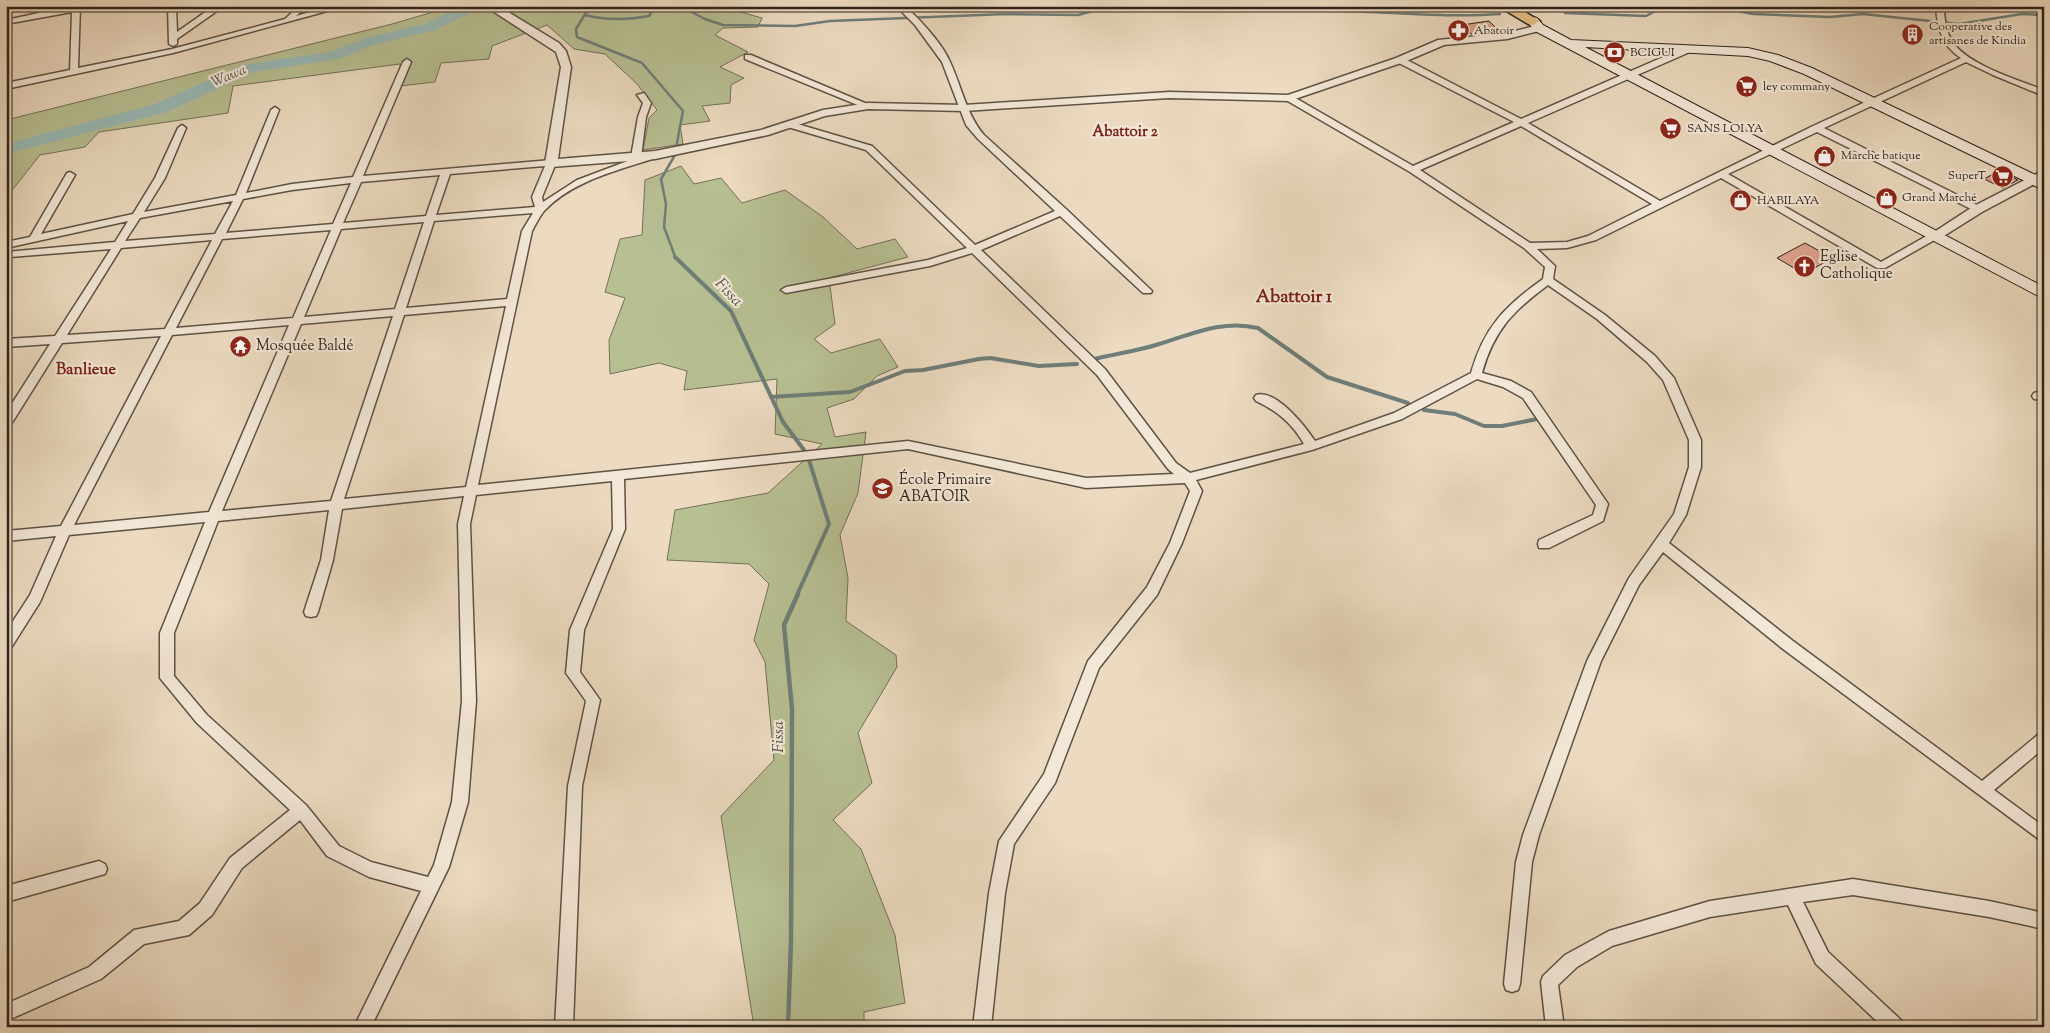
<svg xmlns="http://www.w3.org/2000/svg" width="2050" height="1033" font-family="'Sorts Mill Goudy',serif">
	<rect width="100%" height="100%" fill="#ecdbc1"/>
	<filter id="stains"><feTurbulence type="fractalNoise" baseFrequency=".004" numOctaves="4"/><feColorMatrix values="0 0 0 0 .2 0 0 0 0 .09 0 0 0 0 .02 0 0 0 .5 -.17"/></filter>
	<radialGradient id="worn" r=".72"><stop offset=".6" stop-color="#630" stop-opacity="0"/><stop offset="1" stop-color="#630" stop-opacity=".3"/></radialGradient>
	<path fill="#b7c093" stroke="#727258" d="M454,6H743L737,11L762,18L758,27L723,28L715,35L748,52L720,67L744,78L731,85L730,103L702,106L710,121L680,125L683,144L643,150L649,118L657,110L637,84L605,54L574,49L547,25L492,46L489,59L441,63L435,82L400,86V64L233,86L228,113L99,132L85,147L40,155L6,198V120L392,24Z
		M681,166L694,184L721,178L742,203L785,190L823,217L857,249L895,239L908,257L829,278L835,324L814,339L831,353L880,339L898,367L877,376L854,399L827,408L835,437L866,432L858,493L840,535L848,578L846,621L896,655L897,667L858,733L872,783L833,820L861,849L895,935L905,1003L864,1012V1027H754L721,816L774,760L765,662L754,640L769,584L749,564L667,560L675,510L768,493L822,444L775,434L777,379L684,390L687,371L659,363L610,374L609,340L625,298L605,292L620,239L642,235L645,180Z"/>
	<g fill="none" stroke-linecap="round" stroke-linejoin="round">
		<path stroke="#6e7e79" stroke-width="2.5" d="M590,6L576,29L577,37L642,63L683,111L676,148
			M680,6L705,19L723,25L795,26L830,21L1006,14L1078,15L1112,6
			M1149,6C1213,11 1276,9 1340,11C1393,12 1446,18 1500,14
			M1711,6L1753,14L1830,17L1863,14L1959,24L2022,14L2044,15
			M1565,13L1646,16L1665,6
			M585,15C607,21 627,20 649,16L655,6
			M675,155L661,179L666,204L664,227L676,259"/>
		<path stroke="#6e7e79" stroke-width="4" d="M675,257L731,311L783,422L804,450
			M1095,359C1115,354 1136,351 1156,345C1190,335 1222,319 1258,328L1327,377L1408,403
			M771,397L850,392L905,371L923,370L979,359L990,358L1039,366L1077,364
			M1424,410L1455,414L1484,426H1502L1537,419
			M797,595L829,524L809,460"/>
		<path stroke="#6e7e79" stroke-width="4.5" d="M788,1027L791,941L792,709L784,625L798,594"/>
		<path fill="#99bab7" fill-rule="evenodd" d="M489,6L487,9L470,13L435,30L376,44L338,59L253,72L167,112L6,154V144L155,104L243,65L329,52L366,38L425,24L460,7Z"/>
	</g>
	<path fill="#dda28c" stroke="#2e241c" d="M1489,21L1499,31L1471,34L1462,25Z
		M1999,171L2018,180L2003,188L1984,179Z
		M1805,243L1832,258L1804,274L1777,258Z"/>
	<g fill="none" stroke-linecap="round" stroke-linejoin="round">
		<defs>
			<path id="minor" d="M72,6H80L78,68L172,49L285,19L299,6H308L296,16L332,6H346L173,53L6,89V83L70,70L72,12L6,24V20Z
				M168,6H176L177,32L214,6H224L177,39V44L173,46L169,44Z
				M896,6H905C921,21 943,44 951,64C962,89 967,115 984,135L1066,209L1152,291L1151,293H1143L1060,216L981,250L1105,369L1176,463L1190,473L1304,444C1292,423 1277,411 1256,401L1254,398L1256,395C1276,389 1305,426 1315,441L1394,413L1471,373C1484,327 1505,306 1543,279L1545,267L1524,248L1410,172L1286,100V96H1292L1413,166L1514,122L1397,62V58H1403L1521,119L1686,47H1692V51L1528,123L1660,201L1813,126L1961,58C1942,46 1937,27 1936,6H1944C1944,19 1946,33 1954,44C1971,66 2018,80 2044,90V96L1993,75L1966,62L1824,128L1981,207V211H1975L1817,132L1728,174L1881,262L1930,234H1938V238L1885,268H1877L1721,178L1596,240L1567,248L1537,249L1555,266L1553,279L1605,315L1655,356L1674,378L1701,440V467L1686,515L1669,543L1793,641L1982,781L2039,734L2044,733V748L1994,790L2044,827V843L1783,649L1663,552L1639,585L1601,661L1539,835L1532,862L1520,984L1518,990L1512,992L1506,990L1504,984L1516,862L1523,835L1587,661L1629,578L1674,514L1689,467V440L1663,380L1647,362L1597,319L1548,285C1513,311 1494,330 1482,373L1511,381L1531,392L1606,501L1608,504L1603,521L1549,548H1539L1538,544L1539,540L1593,515L1596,505L1523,398L1503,387L1477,379L1402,419L1312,450L1196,480L1202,491L1182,543L1157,595L1099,668L1055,783L1014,844L1005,893L991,1027H973L989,893L999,841L1044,774L1088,661L1147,587L1170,543L1190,491L1185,483L1086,488L908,449L624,479L625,529L584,630L580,672L600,700L582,786L573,1027H555L568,786L586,701L566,673L570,630L613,529L612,481L476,495L470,524L476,701L468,802L449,867L371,1027H354L421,891L369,877L327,856L300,820L242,868L212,915L189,935L144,944L101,979L6,1021V1004L89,967L134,930L179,921L200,903L230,858L290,810L197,723L160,678V633L205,522L69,535L40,602L11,648L6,650V632L30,595L56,536L6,541V531L61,526L161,336L62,343L10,426L6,427V413L50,344L6,347V339L55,336L111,249L10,257L6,256V252L115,242L128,221L6,248V242L30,237L67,173L70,172L75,175L41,234L133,214L155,178L178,128L182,125L186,128L165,178L144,212L236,195L271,110L275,107L279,110L246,193L292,184L353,177L403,62L407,59L411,62L363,176L551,160L556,163L542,197L543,202L577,180L633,159L631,157L638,117L643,103L637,95L644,93L651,103L646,117L641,157L655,152L660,155L658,157C620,170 573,180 544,211C539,217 536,224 532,231L478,485L908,441L1086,478L1174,474L1168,469L1097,375L972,253L930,266L786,293L781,290L786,287L928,260L967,248L866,150L788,127V123H794L872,146L975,245L1055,211L978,139L966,125L942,62L915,25ZM1521,126L1652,204L1588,236L1567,242L1530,243L1420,170ZM545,166L532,197L535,207L436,215L450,174ZM440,175L426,216L343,223L361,182ZM351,183L333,224L226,233L243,199L292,190ZM233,201L215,234L125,241L140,218ZM533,213L522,231L507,299L406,308L434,221ZM424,222L395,309L304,317L341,229ZM331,230L293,318L176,328L222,239ZM212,240L165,329L67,335L121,248ZM506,306L466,487L344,499L404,315ZM393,316L331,501L222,511L301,324ZM289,325L209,512L74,525L172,335ZM464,496L458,524L462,701L452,802L434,865L428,877L371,862L339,846L306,805L207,715L174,676V633L218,521L329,510L321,560L304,612L306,616L311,617L316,616L318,612L333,560L342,509Z
				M745,55H751L872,106L865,108L745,59Z
				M2038,392H2044V400L2034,399L2032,396L2034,393Z
				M99,861L105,864L107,869L105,874L6,902V886Z
				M1853,879L1989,901L2044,913V929L1989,917L1853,895L1803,902L1828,952L1902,1021L1904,1027H1883L1816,964L1788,905L1710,917L1612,946L1577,967L1558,985L1564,1027H1546L1541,982L1543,976L1565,955L1609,931L1710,901Z"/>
			<path id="tertiary" d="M485,6H498L559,43L566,51L571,67L558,159L655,151L761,130L823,110L868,103L964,105L1169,92L1288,95L1396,58L1438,40L1507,33L1539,25L1544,28L1543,30L1507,39L1444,45L1404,62L1289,101L1169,98L964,111L868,109L825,116L768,135L655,159L551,167L545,163L561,67L556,52Z
				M2044,170V179L1982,212L1939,239L1934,240L1928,236L1974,206Z"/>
			<path id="secondary" d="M1533,17L1537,18L1543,25L1571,40L1748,48L1778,55L1812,68L2044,179V189L2039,188L1804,74L1770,61L1748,56L1585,47L2044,287V299L1535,31L1527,21Z"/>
			<path id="primary" d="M1498,6H1515L1540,21L1533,25L1528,24Z"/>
		</defs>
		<use href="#minor" stroke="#5e5245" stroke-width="3"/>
		<use href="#tertiary" stroke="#5e5245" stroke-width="3"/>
		<use href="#secondary" stroke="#2e241c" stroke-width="2"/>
		<use href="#primary" stroke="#2e241c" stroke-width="3"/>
		<use href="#minor" fill="#f3e8d7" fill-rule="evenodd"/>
		<use href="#tertiary" fill="#f3e8d7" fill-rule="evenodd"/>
		<use href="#secondary" fill="#f3e8d7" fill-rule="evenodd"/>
		<use href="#primary" fill="#e6be80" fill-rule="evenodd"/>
	</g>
	<defs>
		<symbol id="pharmacy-disc" viewBox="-11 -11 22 22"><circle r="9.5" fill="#8f2418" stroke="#f3e8d7"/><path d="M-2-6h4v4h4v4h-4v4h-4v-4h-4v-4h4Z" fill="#fff"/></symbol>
		<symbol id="building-disc" viewBox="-11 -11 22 22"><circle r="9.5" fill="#8f2418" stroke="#f3e8d7"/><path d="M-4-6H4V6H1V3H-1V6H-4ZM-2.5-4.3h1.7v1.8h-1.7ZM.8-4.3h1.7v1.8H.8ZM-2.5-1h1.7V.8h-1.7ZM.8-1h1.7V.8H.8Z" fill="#fff"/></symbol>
		<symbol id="bank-disc" viewBox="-11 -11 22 22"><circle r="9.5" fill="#8f2418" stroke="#f3e8d7"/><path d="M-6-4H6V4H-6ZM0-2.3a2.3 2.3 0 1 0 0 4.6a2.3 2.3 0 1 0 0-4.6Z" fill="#fff"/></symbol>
		<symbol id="supermarket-disc" viewBox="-11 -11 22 22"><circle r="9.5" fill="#8f2418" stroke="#f3e8d7"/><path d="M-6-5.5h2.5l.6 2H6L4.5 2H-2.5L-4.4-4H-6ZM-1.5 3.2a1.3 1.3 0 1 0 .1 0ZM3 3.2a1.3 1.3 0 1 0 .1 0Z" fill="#fff"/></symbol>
		<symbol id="shop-disc" viewBox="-11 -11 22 22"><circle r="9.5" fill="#8f2418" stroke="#f3e8d7"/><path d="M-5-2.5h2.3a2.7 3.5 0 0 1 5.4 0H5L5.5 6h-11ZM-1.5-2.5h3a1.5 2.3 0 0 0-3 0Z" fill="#fff"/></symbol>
		<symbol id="church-disc" viewBox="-11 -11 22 22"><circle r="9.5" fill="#8f2418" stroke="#f3e8d7"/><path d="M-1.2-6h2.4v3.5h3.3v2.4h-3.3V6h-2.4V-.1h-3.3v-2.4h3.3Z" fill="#fff"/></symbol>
		<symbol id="temple-disc" viewBox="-11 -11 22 22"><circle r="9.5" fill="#8f2418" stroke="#f3e8d7"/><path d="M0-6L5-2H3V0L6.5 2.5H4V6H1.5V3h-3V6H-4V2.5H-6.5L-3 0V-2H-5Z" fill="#fff"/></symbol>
		<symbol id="school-disc" viewBox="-11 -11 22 22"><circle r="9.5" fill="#8f2418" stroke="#f3e8d7"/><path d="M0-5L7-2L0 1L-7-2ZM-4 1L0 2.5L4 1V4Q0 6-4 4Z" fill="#fff"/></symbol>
	</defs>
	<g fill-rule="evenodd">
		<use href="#pharmacy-disc" x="1446" y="18" width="25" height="25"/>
		<use href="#building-disc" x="1900" y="22" width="25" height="25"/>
		<use href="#bank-disc" x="1602" y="40" width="25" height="25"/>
		<use href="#supermarket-disc" x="1734" y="74" width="25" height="25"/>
		<use href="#supermarket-disc" x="1658" y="116" width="25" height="25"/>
		<use href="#shop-disc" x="1812" y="144" width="25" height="25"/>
		<use href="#supermarket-disc" x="1990" y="164" width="25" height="25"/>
		<use href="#shop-disc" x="1874" y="186" width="25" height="25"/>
		<use href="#shop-disc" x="1728" y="188" width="25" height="25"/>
		<use href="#church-disc" x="1792" y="254" width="25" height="25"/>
		<use href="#temple-disc" x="228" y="334" width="25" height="25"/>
		<use href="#school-disc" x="870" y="476" width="25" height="25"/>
	</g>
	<g text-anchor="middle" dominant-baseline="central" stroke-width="4.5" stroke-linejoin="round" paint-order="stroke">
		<g font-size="12" fill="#2e241c" stroke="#f3e8d7" text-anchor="start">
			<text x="1929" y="27">Cooperative des<tspan x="1929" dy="14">artisanes de Kindia</tspan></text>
			<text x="1474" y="31">Abatoir</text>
			<text x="1630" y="53">BCIGUI</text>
			<text x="1763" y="87">ley commany</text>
			<text x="1687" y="129">SANS LOI YA</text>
			<text x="1841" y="156">Marche batique</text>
			<text x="1986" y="176" text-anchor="end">SuperT</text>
			<text x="1902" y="198">Grand Marché</text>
			<text x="1757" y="201">HABILAYA</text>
		</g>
		<g font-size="14" font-style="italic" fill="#4e514a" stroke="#f3e8d7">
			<text transform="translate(229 77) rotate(-23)">Wawa</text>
		</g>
		<g font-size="15" font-weight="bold" fill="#7a1f14" stroke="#f3e8d7">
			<text x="1125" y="132">Abattoir 2</text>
		</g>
		<g font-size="15" fill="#2e241c" stroke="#f3e8d7" text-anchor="start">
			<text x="1820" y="257">Eglise<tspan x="1820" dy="17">Catholique</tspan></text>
			<text x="256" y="346">Mosquée Baldé</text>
			<text x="899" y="480">École Primaire<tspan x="899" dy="17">ABATOIR</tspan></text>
		</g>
		<g font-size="16" font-style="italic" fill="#4e514a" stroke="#f3e8d7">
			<text transform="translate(728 293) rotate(47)">Fissa</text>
			<text transform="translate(779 737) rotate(-90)">Fissa</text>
		</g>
		<g font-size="16" font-weight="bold" fill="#7a1f14" stroke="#f3e8d7">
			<text x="86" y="370">Banlieue</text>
		</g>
		<g font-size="18" font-weight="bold" fill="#7a1f14" stroke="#f3e8d7">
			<text x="1294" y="298">Abattoir 1</text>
		</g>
	</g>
	<rect width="2050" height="1033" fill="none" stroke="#ecdbc1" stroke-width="25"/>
	<rect x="8" y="8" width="2035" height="1018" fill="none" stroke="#2e241c" stroke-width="2.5"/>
	<rect x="12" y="12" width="2025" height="1008" fill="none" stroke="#2e241c"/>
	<rect width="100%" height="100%" filter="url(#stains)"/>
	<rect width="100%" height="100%" fill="url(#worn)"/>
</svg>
